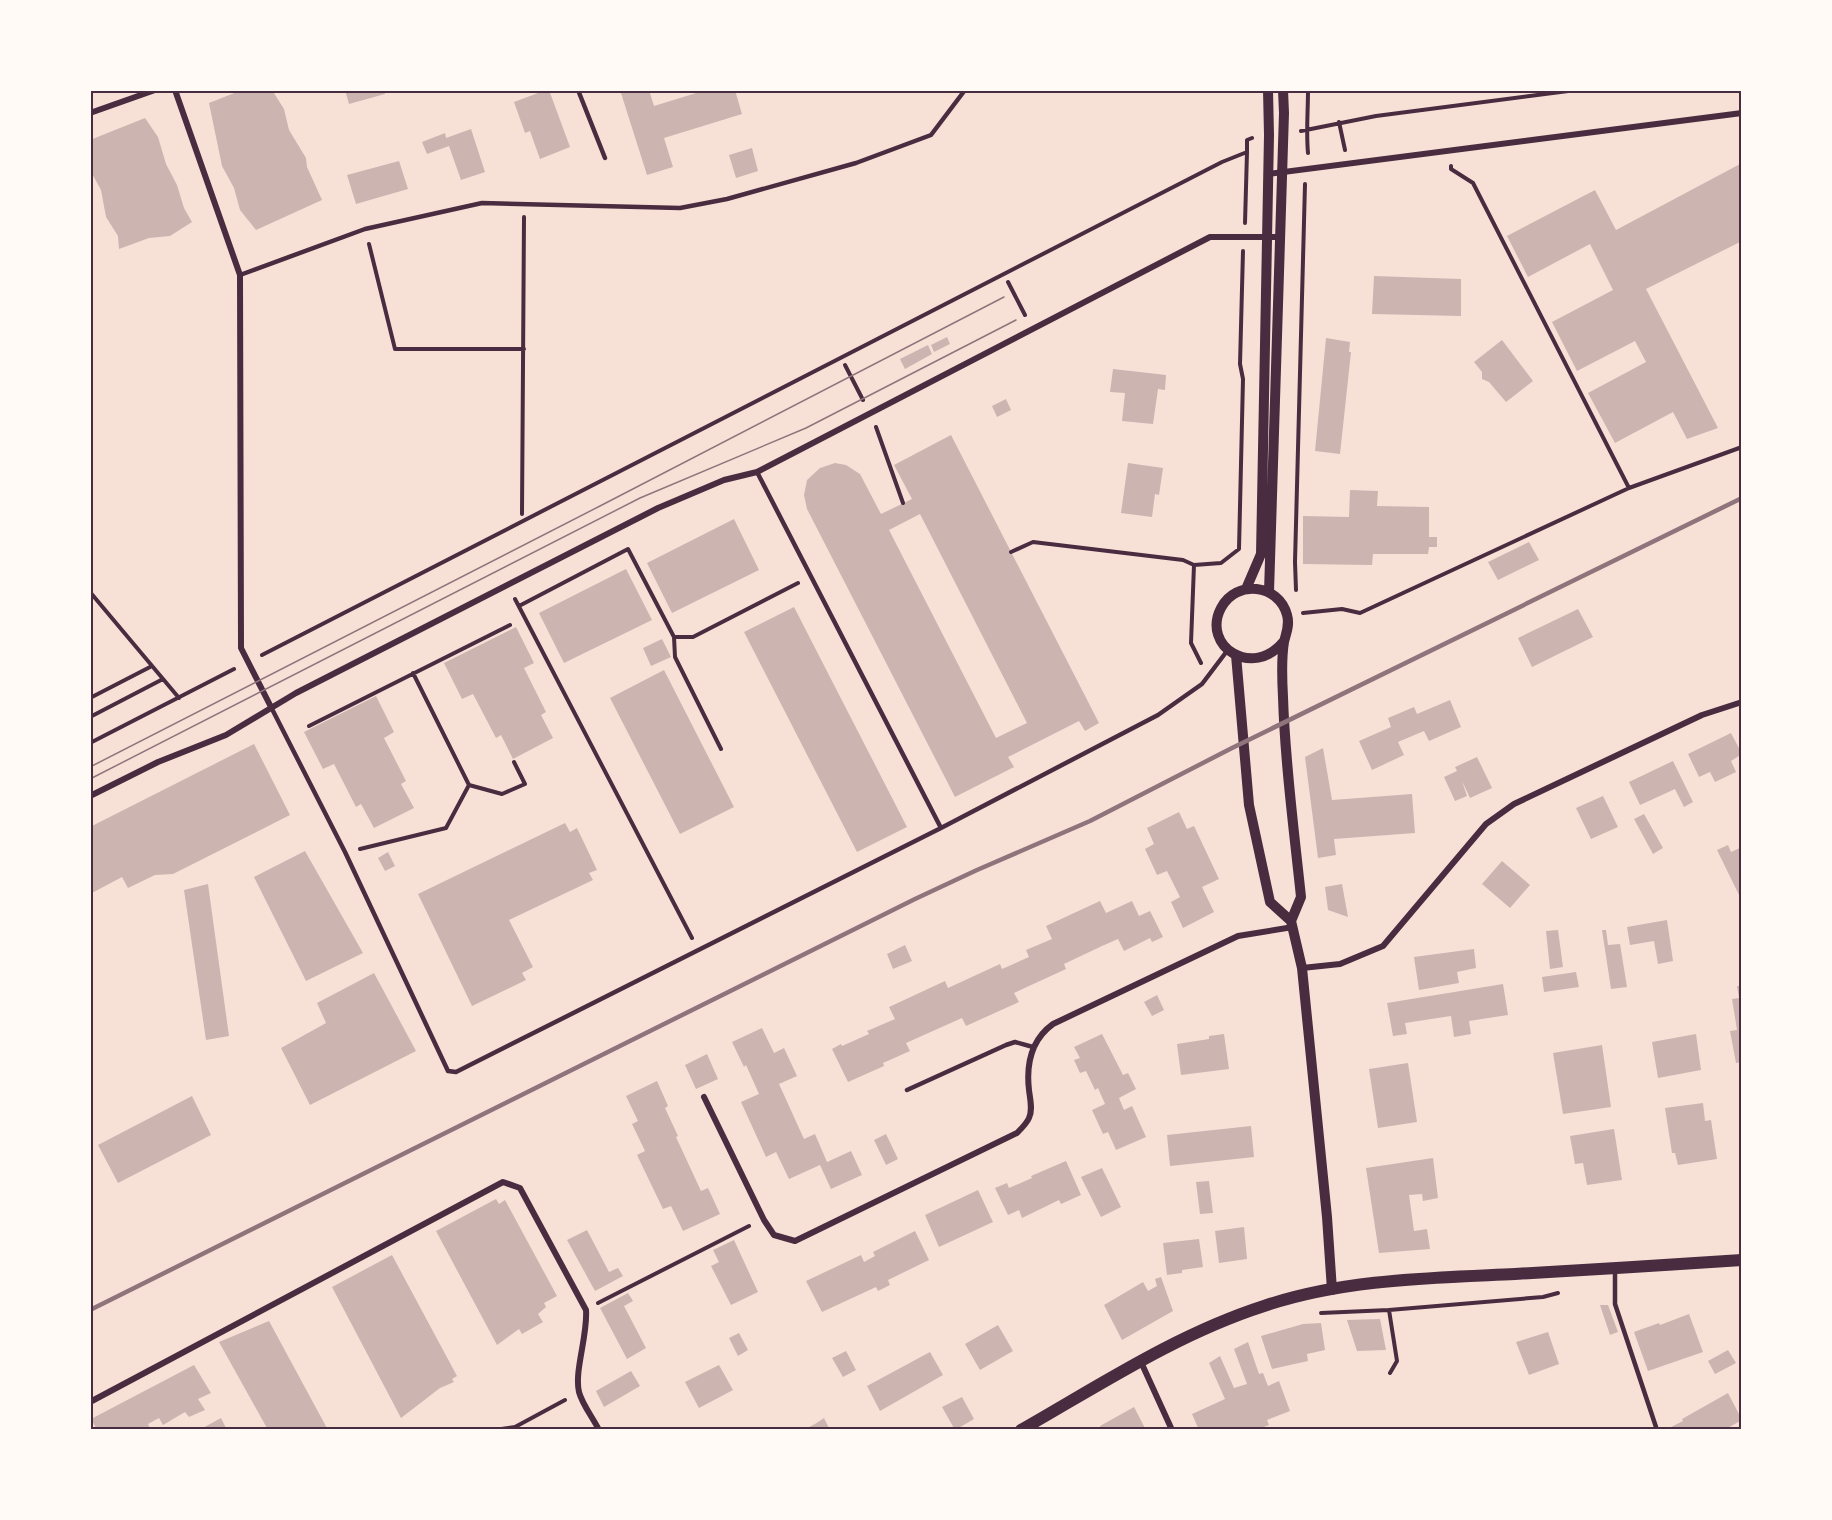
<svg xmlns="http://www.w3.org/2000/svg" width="1832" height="1520" font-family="'Playfair Display',serif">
	<rect width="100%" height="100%" fill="#f7e1d7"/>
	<path fill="#ccb4b1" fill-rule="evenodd" d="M242,90H272L284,109L289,130L306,158L307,167L322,200L256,230L240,210L234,188L222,166L209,103Z
		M345,90H384L385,94L349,104Z
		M546,90H549L570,147L540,159L530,131L525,133L514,102Z
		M620,90H649L654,106L706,90H735L742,114L664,138L673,167L647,175Z
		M145,118L158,137L166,164L177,185L184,208L192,222L170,236L149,238L119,249L118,236L106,217L101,190L90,170V140Z
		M471,129L485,172L461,180L449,146L427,154L422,142L445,133L446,138Z
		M752,148L758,171L736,178L729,155Z
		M399,161L408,189L356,204L347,175Z
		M1742,163V245L1740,242L1646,289L1718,428L1687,439L1673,412L1615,443L1588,393L1646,362L1635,341L1577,371L1552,322L1613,290L1590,244L1528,277L1507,236L1595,190L1616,230Z
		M1374,276L1461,279V316L1372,314Z
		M947,337L950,344L934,352L931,345Z
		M1326,338L1350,342L1349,352H1351L1340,454L1315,451Z
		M1502,340L1533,381L1506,402L1489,382L1482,379V372L1474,362Z
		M928,345L932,354L905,369L900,359Z
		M1113,369L1166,375L1165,390L1158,389L1153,424L1122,421L1125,393L1110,392Z
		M1006,399L1011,410L997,417L992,406Z
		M951,435L1099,723L1085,731L1079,721L1008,757L1014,767L955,797L807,509L804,495L807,480L820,468L835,463L846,465L860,474L881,514L912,499L894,465ZM920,514L1027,723L996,738L889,530Z
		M1128,463L1163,468L1159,495L1155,494L1152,517L1121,513Z
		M1350,490L1378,491L1377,506L1429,507V537H1437V547H1429L1428,554H1373L1372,565L1303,564V516L1349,517Z
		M734,519L759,570L672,613L647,563Z
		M1529,542L1539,560L1498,580L1488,562Z
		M626,569L652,620L564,663L539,613Z
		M794,607L907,827L857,852L744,632Z
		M1578,609L1593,637L1532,667L1518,638Z
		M516,627L534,663L524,668L546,712L541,715L553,738L513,759L501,735L496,738L473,694L462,699L444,663Z
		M662,639L671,657L651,666L643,648Z
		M664,670L734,807L680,834L610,698Z
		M376,696L394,732L384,738L406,781L401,784L414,808L374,828L361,804L356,807L334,764L323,769L304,732Z
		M1450,700L1461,727L1429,741L1424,731L1398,742L1404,755L1372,770L1359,741L1391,727L1388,718L1414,707L1417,714Z
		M1731,733L1742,754L1731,761L1736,772L1715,782L1710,772L1699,777L1688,754Z
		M254,744L290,815L173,874L155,875L128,888L122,877L90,894V827Z
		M1323,748L1332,800L1412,794L1415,833L1334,839L1336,855L1318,858L1305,757Z
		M1477,757L1492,788L1470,798L1462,781L1467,796L1455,801L1444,777L1457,771L1455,767Z
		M1673,761L1693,802L1684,807L1675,789L1640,805L1629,782Z
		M1603,796L1618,827L1591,839L1576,808Z
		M1179,812L1187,829L1194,826L1219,879L1202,887L1214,912L1183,928L1171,902L1180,897L1167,871L1157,875L1145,849L1154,844L1147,828Z
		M1644,814L1663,848L1653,854L1634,819Z
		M565,823L570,832L577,828L597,870L589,873L593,880L509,920L533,967L522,973L526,980L472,1006L418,894Z
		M1728,845L1731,852L1742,847V901L1717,850Z
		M305,851L363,953L306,981L254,877Z
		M388,852L395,866L385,871L378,858Z
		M1502,861L1530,885L1510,908L1482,884Z
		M208,884L229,1036L206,1040L184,890Z
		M1342,884L1348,917L1328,910L1325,887Z
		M1100,901L1106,913L1132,901L1139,916L1150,911L1163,937L1152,942L1150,938L1124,951L1118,939L1102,946L1064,964L1066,969L1014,993L1019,1002L966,1026L962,1018L906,1043L910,1051L883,1063L884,1066L848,1082L832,1049L841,1044L842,1046L869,1034L867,1031L895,1019L889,1007L945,981L948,988L1000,964L1002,969L1029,957L1026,950L1052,939L1046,926Z
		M1667,920L1673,961L1658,964L1654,941L1630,945L1627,927Z
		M1558,930L1563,967L1550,969L1546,931Z
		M1602,930H1606L1608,945L1620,944L1627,987L1611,989Z
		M905,945L912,961L893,969L887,954Z
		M1474,949L1476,968L1457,972L1459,983L1419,990L1414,957Z
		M1576,972L1579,987L1544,992L1542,977Z
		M374,973L416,1051L310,1105L281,1048L326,1023L317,1003Z
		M1503,984L1508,1015L1469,1021L1471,1034L1454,1037L1451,1016L1405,1023L1407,1034L1393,1036L1387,1003Z
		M1737,986H1742V1062L1736,1063L1730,1031L1737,1030L1732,999L1739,998Z
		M1157,995L1164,1010L1152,1016L1144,1002Z
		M762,1028L774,1053L784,1048L797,1076L779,1084L804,1139L815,1134L827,1162L851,1151L862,1175L831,1189L820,1165L789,1179L776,1152L766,1157L741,1102L759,1094L746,1065L744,1067L732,1042Z
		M1102,1034L1123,1075L1128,1073L1136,1089L1119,1098L1124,1110L1132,1106L1146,1137L1116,1150L1108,1132L1103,1134L1092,1110L1105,1104L1098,1088L1095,1090L1086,1071L1080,1073L1074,1060L1080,1058L1074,1047Z
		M1224,1034L1229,1069L1181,1075L1177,1044L1209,1039V1036Z
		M1696,1034L1701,1070L1658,1078L1652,1042Z
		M1602,1045L1611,1107L1563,1114L1553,1053Z
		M707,1054L718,1079L696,1089L685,1065Z
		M1408,1063L1417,1122L1378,1128L1369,1069Z
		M657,1081L668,1106L665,1108L678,1136L676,1137L701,1191L708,1188L720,1214L683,1231L671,1206L663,1209L637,1155L645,1151L632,1124L638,1121L626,1096Z
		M192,1096L211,1135L118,1183L98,1145Z
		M1703,1103L1705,1121L1711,1120L1717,1159L1678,1165L1675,1153H1672L1665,1108Z
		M1251,1126L1254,1157L1170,1166L1167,1135Z
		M1614,1129L1622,1180L1587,1185L1583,1163L1575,1164L1570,1136Z
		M886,1134L898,1159L886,1165L874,1140Z
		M1433,1158L1438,1198L1423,1201L1422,1194L1409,1195L1414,1231L1427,1229L1430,1249L1379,1253L1366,1168Z
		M1066,1161L1081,1195L1061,1204L1059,1200L1022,1218L1019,1210L1008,1215L995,1188L1007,1183L1009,1188L1032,1178L1031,1176Z
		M1102,1168L1121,1207L1101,1217L1081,1177Z
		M1209,1181L1213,1213L1200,1214L1196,1182Z
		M978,1190L993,1222L939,1247L925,1215Z
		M496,1199L499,1204L505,1200L557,1296L544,1303L546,1307L538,1314L543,1322L522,1334L519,1329L497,1345L436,1231Z
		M1244,1227L1247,1259L1219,1263L1215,1231Z
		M587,1230L609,1272L618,1268L623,1276L595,1291L567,1240Z
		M915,1231L929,1260L888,1280L890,1285L878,1291L876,1287L822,1312L806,1281L861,1255L864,1262L875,1256L873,1252Z
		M1199,1239L1203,1267L1182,1270V1273L1167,1275L1163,1243Z
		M734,1240L758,1292L731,1305L711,1266L719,1262L713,1250Z
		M392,1255L457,1376L452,1379L454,1382L440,1388L401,1418L332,1287Z
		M1161,1277L1173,1311L1122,1340L1104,1305L1143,1282L1148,1291L1157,1286L1155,1279Z
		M628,1293L633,1301L624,1306L646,1348L627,1359L600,1308Z
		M1600,1305H1608L1618,1332L1610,1335Z
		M1689,1314L1703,1352L1648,1371L1634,1332L1659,1323L1660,1325Z
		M1380,1319L1386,1350L1357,1351L1347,1320Z
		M269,1321L328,1430H268L219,1342Z
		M1321,1323L1325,1350L1307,1354L1308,1361L1272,1369L1261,1336L1303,1324Z
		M998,1325L1013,1351L980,1370L965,1344Z
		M1548,1332L1559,1364L1529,1375L1516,1342Z
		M739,1333L748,1350L738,1356L729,1338Z
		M1248,1342L1259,1374L1263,1373L1268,1386L1279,1381L1290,1411L1267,1420L1269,1425L1256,1430H1199L1192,1414L1225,1399L1209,1363L1220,1356L1234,1388L1247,1384L1234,1349Z
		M1728,1350L1736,1363L1715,1374L1708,1361Z
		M846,1351L856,1370L843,1377L832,1358Z
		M930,1352L943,1375L880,1411L867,1386Z
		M194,1365L211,1393L198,1399L205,1410L189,1417L185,1412L163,1425L159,1418L148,1424L151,1430H97L91,1419Z
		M719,1365L733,1390L699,1408L685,1382Z
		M631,1371L640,1386L604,1407L596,1391Z
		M1728,1393L1742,1420L1724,1430H1673L1671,1427L1683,1421L1682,1419Z
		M962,1397L974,1419L955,1430L942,1407Z
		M1134,1407L1146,1430H1101L1100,1426Z
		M221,1418L227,1430H199Z
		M824,1418L830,1430H803L815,1424Z"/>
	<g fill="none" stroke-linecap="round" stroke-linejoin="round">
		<path stroke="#4a2c40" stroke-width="4" d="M1339,122L1345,150
			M1301,131L1376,116L1576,90
			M1308,153C1306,132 1308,112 1308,90
			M1451,166V169L1473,183L1629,488
			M1245,223L1247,152
			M369,244L395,349H524
			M1008,282L1025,315
			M845,365L863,400
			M876,427L903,503
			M522,514L524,217
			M1011,552L1033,542L1183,560L1194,565
			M1296,590L1295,562L1305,184
			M90,592L179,698
			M515,599L692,938
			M519,606L628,549L674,637H693L798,583
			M1303,613L1342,609L1360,613L1629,488L1742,447
			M674,637L675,657L721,749
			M262,655L1222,162L1247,152V140L1252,138
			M1201,663L1191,643L1194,565L1221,563L1239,549L1243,379L1240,364L1243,251
			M90,698L152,666
			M90,717L163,679
			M309,726L510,625
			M90,743L234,669
			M469,785L502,794L525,784L514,762
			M360,849L446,828L469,785L413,673
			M598,1303L749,1226
			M1389,1310L1397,1361L1390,1373
			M1321,1313L1389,1310L1543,1297L1558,1293
			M494,1430L515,1427L565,1400"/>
		<path stroke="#4a2c40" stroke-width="4.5" d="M578,90L605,158
			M240,275L365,229L482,203L680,208L727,199L856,163L931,135L965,90
			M757,472L941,828
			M271,707L345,852L448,1071L456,1072L941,828L1158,715L1202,684L1227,651
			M907,1090L1006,1045L1015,1042L1033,1047
			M1615,1268V1304L1657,1430"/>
		<path stroke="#4a2c40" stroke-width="6" d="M175,90L240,275L241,648L271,707
			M90,113L155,90
			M1268,174L1742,113
			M90,796L158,762L226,735L296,693L658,508L724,480L757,472L1210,237H1280
			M1302,968L1340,964L1383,946L1486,824L1514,804L1702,715L1742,702
			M704,1097L764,1220L774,1235L795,1241L1017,1133C1021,1129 1027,1123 1029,1118C1033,1110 1030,1099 1029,1090C1026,1064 1031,1040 1053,1024L1238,936L1293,927
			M1141,1362L1172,1430
			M90,1402L503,1182L520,1188L586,1310C588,1335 574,1371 579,1392C582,1404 593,1418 599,1430"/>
		<path stroke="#4a2c40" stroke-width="10" d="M1246,589L1261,554L1269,135L1268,90
			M1269,592L1284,113L1283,90
			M1284,641C1253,680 1201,646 1221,608C1236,579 1279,584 1287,615C1290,625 1286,633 1284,642C1281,660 1282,679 1283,697C1285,763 1294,830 1301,897L1291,921L1302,968L1327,1217L1332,1290
			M1236,655L1249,805L1270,902L1291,921"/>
		<path stroke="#4a2c40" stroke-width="12" d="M1021,1430C1100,1385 1177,1334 1264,1306C1344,1279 1431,1278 1515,1274C1591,1270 1666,1265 1742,1260"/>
		<path stroke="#8f747c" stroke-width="1.5" d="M90,767L600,506L1004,297
			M90,779L640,498L806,428L1016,320"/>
		<path stroke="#8f747c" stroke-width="4.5" d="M90,1310L915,899L977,870L1090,821L1232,748L1742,498"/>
	</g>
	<rect width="1832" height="1520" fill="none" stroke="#fffaf5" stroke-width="183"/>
	<rect x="92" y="92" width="1648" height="1336" fill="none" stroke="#4a2c40" stroke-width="2"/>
</svg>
